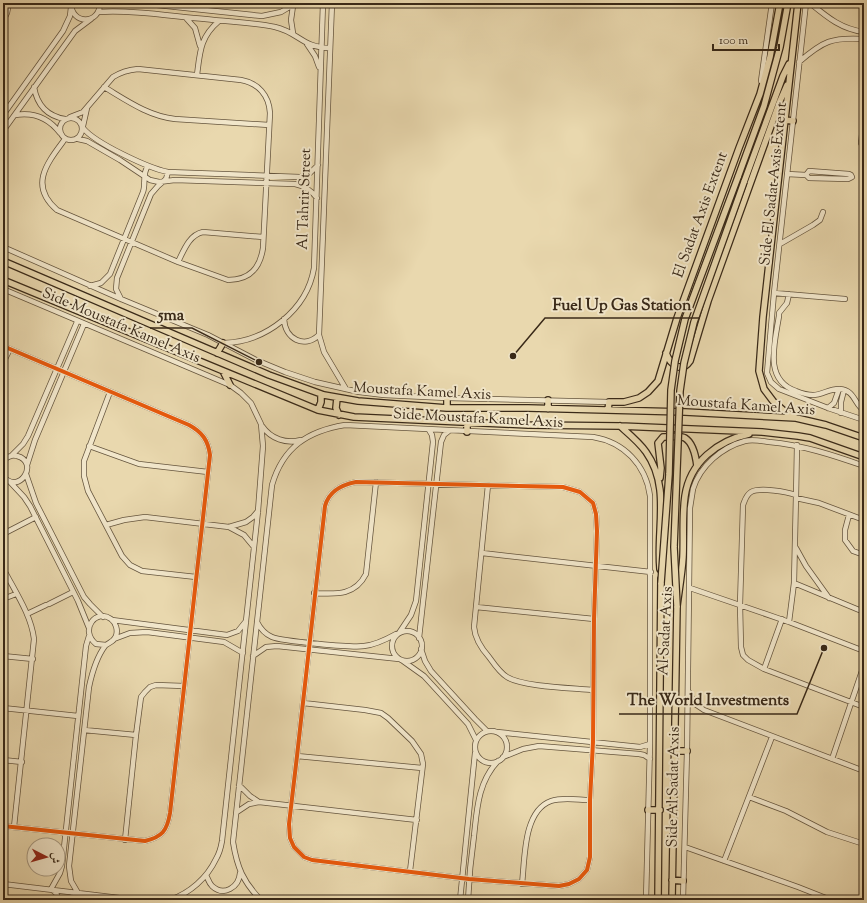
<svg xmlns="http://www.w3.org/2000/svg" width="867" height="903" font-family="'Sorts Mill Goudy',Amiri,serif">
	<rect width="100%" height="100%" fill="#e9d8ae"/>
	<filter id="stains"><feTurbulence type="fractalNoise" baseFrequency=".005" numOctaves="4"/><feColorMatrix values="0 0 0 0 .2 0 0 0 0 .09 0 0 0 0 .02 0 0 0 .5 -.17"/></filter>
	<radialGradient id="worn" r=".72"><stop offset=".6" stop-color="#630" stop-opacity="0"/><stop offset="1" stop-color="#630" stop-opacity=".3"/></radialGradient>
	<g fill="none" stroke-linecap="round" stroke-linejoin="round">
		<defs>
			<path id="minor" d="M71,3C71,25 100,25 100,3
				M138,3L262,16L281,12L296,3
				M332,3L319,335L324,352L346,389
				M806,3L774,293L767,373L771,382L779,389L828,408L864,420
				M810,3C827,17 841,29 864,32
				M98,12C134,10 170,16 205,19C228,22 252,22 275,27C298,32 303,48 330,48
				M186,18L195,28L200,46
				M3,21L7,13L9,3
				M293,33L291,20L293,6
				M307,44L315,56L319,67
				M799,62C823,41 832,37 864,39
				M197,75C200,52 200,37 219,21
				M761,81L772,3
				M34,87C37,105 47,116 65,119
				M104,87C126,100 148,116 175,119L269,125
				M3,115L63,31L70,16L71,7
				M15,115C33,112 48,117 60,133
				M60 129a11 11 0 1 1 22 0a11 11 0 1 1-22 0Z
				M83,126L87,108
				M83,128C95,143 148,168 168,172L300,177L309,174L318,165
				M3,131L75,31L91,19
				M65,139C48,162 28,185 57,210L178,262L228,280C250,280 260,268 263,248L270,113C269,95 258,83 241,80L138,69C128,70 121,72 113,77L83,112L70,117
				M78,139L87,141L120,160L150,180L159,182L175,180L295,184C305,186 311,190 317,198
				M861,143L864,117
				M809,171L849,174L851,175L852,177L848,179L809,178L806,175Z
				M787,174L806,175
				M780,244L813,225L820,220L823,212
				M3,247L121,299L208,335L256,360L285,372L315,382L359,392L384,395L447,398L609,402
				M178,262C184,250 189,235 203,232L263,237
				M90,286L101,283L110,274L143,192C146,184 142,173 148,166
				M3,289L230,385L241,393L251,403L261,424L263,446L258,511L222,841C221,847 219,854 216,859C207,878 190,893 170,900
				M774,293L845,299
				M789,294L787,303L779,313V316C775,342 763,380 796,391C801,393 807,395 813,395C822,395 831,388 840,389C855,390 855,406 864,410
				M121,299L116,289L117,278L151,194L158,186L166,179L168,172
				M284,319C285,339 304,349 319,335
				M224,343C266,342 307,310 314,268L323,3
				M3,346L189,425C202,432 208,440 210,455L170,813C167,831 162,837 145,841L3,826
				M3,363L10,349
				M110,392L84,461V476L88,491L122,556L130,565L142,571L196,577
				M828,408L834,403L839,389
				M841,413V402L844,390
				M262,426C271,439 286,444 301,440
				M797,445L796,498L819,503L864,520
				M89,446L139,464L208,472
				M11,456L23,444L28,436L77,322
				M3,461C7,457 11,454 17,456C40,462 19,496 3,476
				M27,465L35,440L84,324
				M26,474L36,503L84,597L90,604L103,617
				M10,482L24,497L30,506L78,601L89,628
				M356,482L563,487L580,492L593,503L596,514L597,531L594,619L593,742L590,800V857L587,870L579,879L569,884L559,886L469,879L312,860L304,857L294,847L290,838L289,824L297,756L325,506C329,491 341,485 356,482Z
				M488,485L474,627C475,639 481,648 489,657C494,664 500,673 507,677C523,687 573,688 593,690
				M849,515L845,530V540L853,551L864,555
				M106,525L124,520L145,517L229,527L246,522L253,517L258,511
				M229,527L244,535L254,547
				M3,534L36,517
				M796,548L806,566L829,598
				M482,553L651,572
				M3,568C14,590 31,614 34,639L14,827
				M794,583L864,612
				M690,588L789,622L864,651
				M314,593C336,594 355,596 366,574L376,482
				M3,599L16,594
				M49,604L73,592
				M476,607L594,619
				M27,614L46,605
				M112,620L227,635L238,631L246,621
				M257,622C260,628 265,634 272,637C281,641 353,648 364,646C375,645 387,639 396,634
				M789,622L794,583L796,495C787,492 760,487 751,492C746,495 745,500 743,505L740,605L741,647L743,655L748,660L764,669L864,707
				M392 646a15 15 0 1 1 30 0a15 15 0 1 1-30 0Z
				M399,633L411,615L416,601L433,442L432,435L429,430
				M419,638L441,442L444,435L449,431
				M114,639L130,633L147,632L224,642L243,653
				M421,649L425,661L431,671L475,719L487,731
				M3,656L33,659
				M253,656L266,647L277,646L399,659
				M403,661L424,676L468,724L476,740
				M764,669L782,619
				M689,692L695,704L704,710L864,771
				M303,703L365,710L381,713L388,718L412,741L421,754L423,764L410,871
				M3,708L78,716
				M84,730L136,735
				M475 747a16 16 0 1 1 32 0a16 16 0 1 1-32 0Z
				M497,732L640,747L650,744
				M297,756L422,768
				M503,757L523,749L539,746L639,754L644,755L650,759
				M832,759L864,665
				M3,760L22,762
				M239,785L250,796L259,802
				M749,797L786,811L827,832L864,844
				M237,812L249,804L259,802L417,820
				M125,840L136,735L141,697L145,692L150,687L156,685L184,686
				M685,847L798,887L831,900
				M724,861L772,737
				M206,875C208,879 209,883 212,886C224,897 239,887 240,873
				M3,884L136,900
				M522,884C525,859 523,811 551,801C563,797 578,800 590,800
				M59,900L56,893L51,889L60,873L62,866L86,646L89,636
				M67,900L78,893L71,881L69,866L89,687C92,673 96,658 105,646C109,642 114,642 116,636C118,630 116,623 111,619C96,608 79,630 96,644L106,645
				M261,900C243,882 237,867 233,842L272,485C283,447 308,431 345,425L593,437C624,442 646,465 650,496V744L646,900
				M460,900L475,753
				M468,900C469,878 471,857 474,836C477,809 478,782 498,761
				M683,900L687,751L690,508C691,502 692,495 693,489C700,466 722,447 745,441C753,439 761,441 769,442C802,445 833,455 864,466"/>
			<path id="major" d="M785,120L793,121
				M738,177L764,106L780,47L788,3
				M744,182L783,76L789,64
				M3,261L269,375L324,395L358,401L447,408H528L685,412L796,418L826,425L864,438
				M3,280L318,410L354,417L528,425L620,426L762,432L798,436L810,438L864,457
				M217,353L223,343
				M666,353C670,364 681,374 690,361L708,301L780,101L787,85
				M223,371L230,385
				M337,398L336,408L339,415
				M447,408V398
				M548,409V400
				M318,410L321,402V394
				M608,410L609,402H624L639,398L648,392L658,381L677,318L739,148L760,94L770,57L780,3
				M796,418L783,410L773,401L764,389L759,371L763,317L798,3
				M620,426C629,434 639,442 646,452C671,487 656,529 660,569
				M467,432V422
				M660,478L661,468L658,443L663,437C668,437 680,435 685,438C693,443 696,458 697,466
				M675,751H687
				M648,810H660
				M672,880L683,881
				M658,900L661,579
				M672,900L677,606C679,590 682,573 683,557C684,537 682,516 685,496C690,462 717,441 749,434"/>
		</defs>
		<use href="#minor" stroke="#65553e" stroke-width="6"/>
		<use href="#major" stroke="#392918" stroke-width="8"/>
		<use href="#minor" stroke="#f1e6ca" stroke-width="4.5"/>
		<use href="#major" stroke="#e9d8ae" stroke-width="5.5"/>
		<defs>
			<path id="major-bridge" d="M661,583L669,474L671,390L675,361L685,319L738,177
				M677,606L674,547L680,391L684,363L694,322L744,182"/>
		</defs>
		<use href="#major-bridge" stroke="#392918" stroke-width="8" stroke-linecap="butt"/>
		<use href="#major-bridge" stroke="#e9d8ae" stroke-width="5.5"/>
		<defs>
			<path id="cycleway" d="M3,346L189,425C202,432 208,440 210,455L170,813C167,831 162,837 145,841L3,826
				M356,482L563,487L580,492L593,503L596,514L597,531L594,619L593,742L590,800V857L587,870L579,879L569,884L559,886L469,879L312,860L304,857L294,847L290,838L289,824L297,756L325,506C329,491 341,485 356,482Z"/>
		</defs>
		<use href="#cycleway" stroke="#f1e6ca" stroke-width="6"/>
		<use href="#cycleway" stroke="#e8590c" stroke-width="4"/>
	</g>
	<g text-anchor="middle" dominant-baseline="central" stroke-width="4" stroke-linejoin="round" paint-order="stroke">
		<g font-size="15" fill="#392918" stroke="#f1e6ca">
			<text transform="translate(774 184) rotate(-84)">Side El Sadat Axis Extent</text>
			<text transform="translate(305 199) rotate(-88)">Al Tahrir Street</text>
			<text transform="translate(701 215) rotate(-70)">El Sadat Axis Extent</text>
			<text transform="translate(121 326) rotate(23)">Side Moustafa Kamel Axis</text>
			<text transform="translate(422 392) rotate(3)">Moustafa Kamel Axis</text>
			<text transform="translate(746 406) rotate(4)">Moustafa Kamel Axis</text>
			<text transform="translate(478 419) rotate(3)">Side Moustafa Kamel Axis</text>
			<text transform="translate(666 631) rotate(-87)">Al Sadat Axis</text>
			<text transform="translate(674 787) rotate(-89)">Side Al Sadat Axis</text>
		</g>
	</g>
	<path fill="none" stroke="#392918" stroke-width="1.5" d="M513 356L545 318H700M259 362L192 328H150M824 648L797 714H619"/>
	<g fill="#392918" stroke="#f1e6ca" stroke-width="1.5">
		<circle cx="513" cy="356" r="4"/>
		<circle cx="259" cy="362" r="4"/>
		<circle cx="824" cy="648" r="4"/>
	</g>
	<g font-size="16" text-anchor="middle" font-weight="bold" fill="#392918" stroke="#f1e6ca" stroke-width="4" stroke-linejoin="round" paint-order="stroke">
		<text x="622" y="310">Fuel Up Gas Station</text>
		<text x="171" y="320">5ma</text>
		<text x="708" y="705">The World Investments</text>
	</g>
	<rect width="867" height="903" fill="none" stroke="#e9d8ae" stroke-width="16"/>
	<rect x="4" y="4" width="859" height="895" fill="none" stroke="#392918" stroke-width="2"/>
	<rect x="8" y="8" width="851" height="887" fill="none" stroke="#392918"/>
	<g transform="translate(46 857) rotate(96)"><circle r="19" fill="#f1e6ca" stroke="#a79a83"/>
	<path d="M0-3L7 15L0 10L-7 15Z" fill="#8f2418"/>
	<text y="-6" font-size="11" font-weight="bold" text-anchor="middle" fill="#392918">ش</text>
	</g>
	<path d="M713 44v6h66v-6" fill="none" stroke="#392918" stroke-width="2"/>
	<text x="719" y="44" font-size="12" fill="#392918" stroke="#f1e6ca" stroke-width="3" paint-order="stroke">100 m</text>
	<rect width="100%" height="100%" filter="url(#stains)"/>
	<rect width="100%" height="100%" fill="url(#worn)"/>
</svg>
